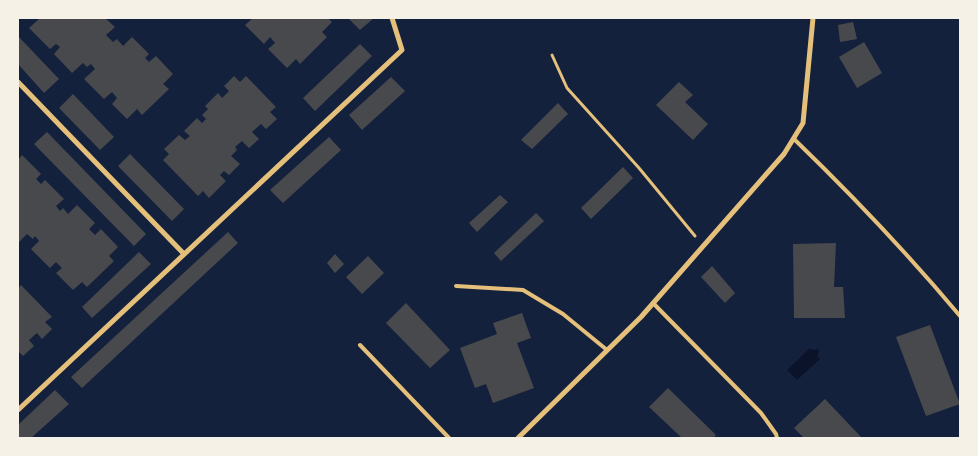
<svg xmlns="http://www.w3.org/2000/svg" width="978" height="456" font-family="Merriweather,serif">
	<rect width="100%" height="100%" fill="#14213d"/>
	<path fill="#0b132b" d="M810,348L812,350L818,349L819,352L817,356L820,359L797,380L787,370Z"/>
	<path fill="#48494c" d="M37,18H105L115,27L106,35L113,42L117,39L123,46L132,37L149,54L145,58L149,62L156,56L173,74L163,84L169,89L142,115L137,109L127,119L112,104L117,98L112,92L104,99L84,79L95,69L91,64L87,67L83,63L72,73L54,54L60,47L56,44L50,49L29,28L39,19Z
		M253,18H328L332,22L322,32L327,37L300,64L296,59L287,68L268,49L275,43L270,37L264,44L245,25Z
		M348,18H374L360,30Z
		M853,22L857,39L840,42L838,25Z
		M18,36L59,79L44,93L18,64Z
		M864,42L882,73L857,88L839,57Z
		M360,44L372,56L315,111L303,98Z
		M234,76L240,82L246,76L276,107L270,112L277,119L266,129L261,124L252,132L259,139L249,148L242,141L235,147L237,150L231,156L240,164L229,175L224,171L220,175L226,181L209,198L203,191L198,196L163,160L169,154L164,149L179,135L185,140L190,136L184,131L197,118L202,123L206,119L202,115L208,109L205,106L218,93L222,98L229,91L224,86Z
		M391,77L405,91L362,130L349,115Z
		M679,82L693,95L685,102L708,124L693,140L656,105Z
		M73,94L114,137L100,150L59,108Z
		M558,103L568,114L532,149L521,140Z
		M47,132L146,234L134,246L34,144Z
		M329,137L341,150L283,203L270,190Z
		M130,154L184,209L172,221L118,166Z
		M22,155L41,174L36,179L41,184L45,180L64,199L56,206L60,211L63,208L68,214L77,205L95,223L89,229L95,235L101,229L118,247L109,256L114,261L87,287L82,282L73,290L56,273L62,268L56,262L50,268L31,249L39,241L35,236L33,239L27,234L19,242L18,241V160Z
		M623,167L633,178L591,219L581,208Z
		M500,195L508,202L477,232L469,223Z
		M536,213L544,221L501,261L494,253Z
		M228,232L238,243L82,388L71,377Z
		M836,243L834,287H843L845,318H794L793,244Z
		M139,252L151,264L92,318L82,307Z
		M335,254L344,264L335,273L327,263Z
		M368,256L384,273L362,294L346,277Z
		M712,266L735,293L725,303L701,277Z
		M21,285L52,317L45,322L52,329L42,339L37,333L29,340L34,346L23,356L19,352L18,354V289Z
		M406,303L450,350L430,368L386,323Z
		M522,313L531,338L517,343L534,388L493,403L486,384L475,388L460,348L497,334L493,323Z
		M930,325L960,404L926,416L896,337Z
		M668,388L716,435L713,438H682L649,407Z
		M55,390L69,404L31,438H18V425Z
		M825,399L862,438H804L794,428Z"/>
	<g fill="none" stroke-linecap="round" stroke-linejoin="round">
		<path stroke="#e5c07b" stroke-width="3" d="M552,55L567,88L639,168L695,236"/>
		<path stroke="#e5c07b" stroke-width="4" d="M794,139C852,195 908,254 960,316
			M456,286L523,290L563,314L607,350
			M653,303L761,413L776,434L777,438
			M360,345L449,438"/>
		<path stroke="#e5c07b" stroke-width="5" d="M18,82L184,254
			M18,410L402,50L392,18
			M518,438L641,317L784,154L803,123L813,18"/>
	</g>
	<rect width="978" height="456" fill="none" stroke="#f6f1e7" stroke-width="38"/>
</svg>
